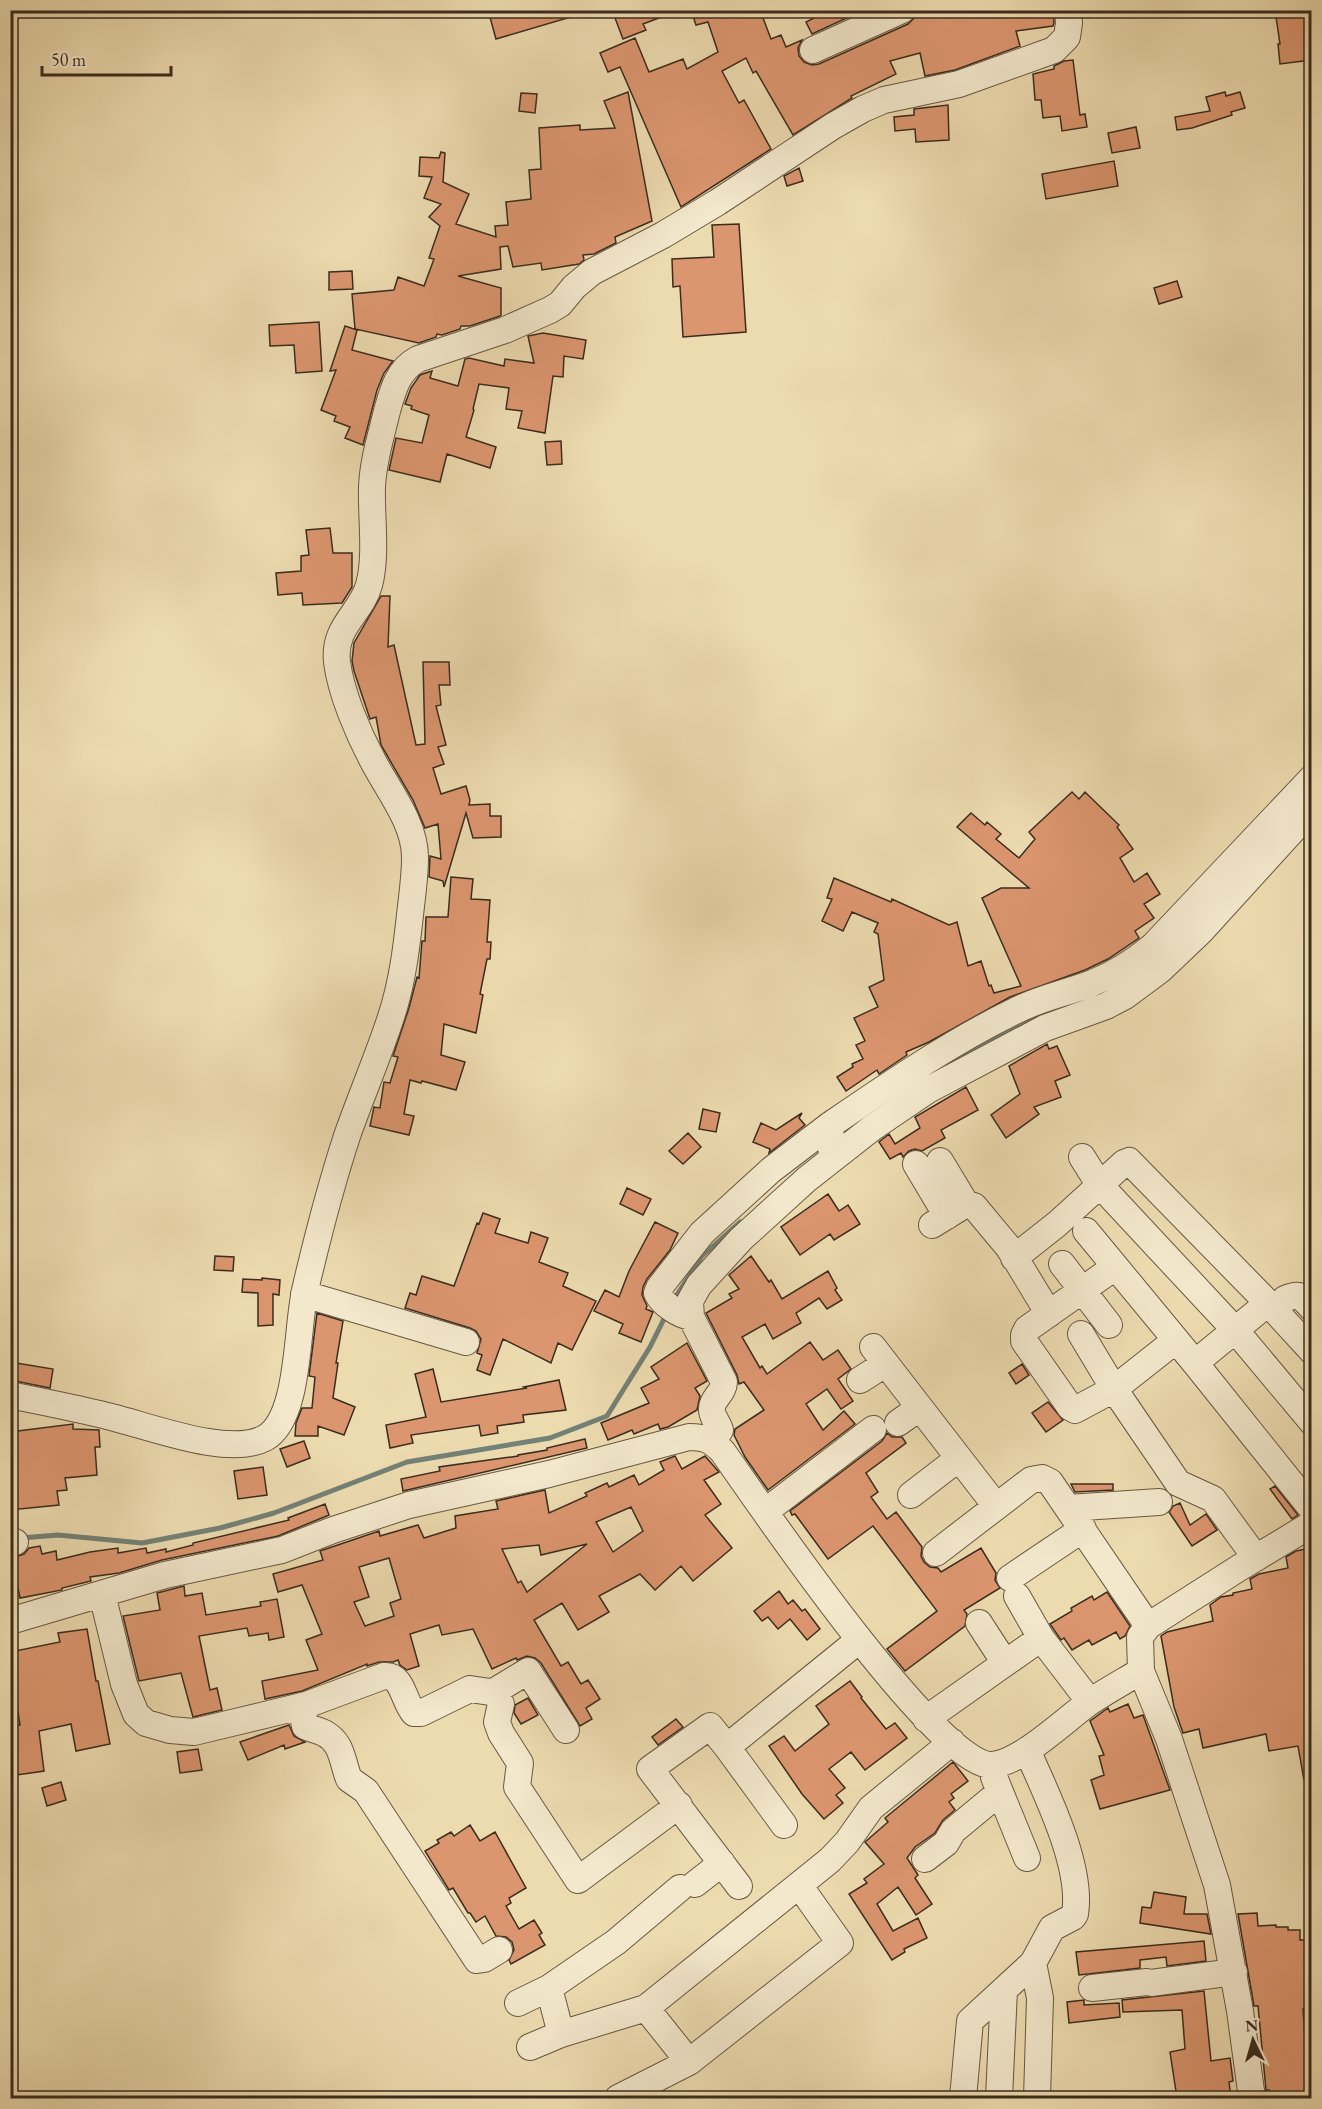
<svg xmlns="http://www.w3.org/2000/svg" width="1322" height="2109" font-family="'EB Garamond',serif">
	<rect width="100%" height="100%" fill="#eddbb0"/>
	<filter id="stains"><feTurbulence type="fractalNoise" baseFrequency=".00333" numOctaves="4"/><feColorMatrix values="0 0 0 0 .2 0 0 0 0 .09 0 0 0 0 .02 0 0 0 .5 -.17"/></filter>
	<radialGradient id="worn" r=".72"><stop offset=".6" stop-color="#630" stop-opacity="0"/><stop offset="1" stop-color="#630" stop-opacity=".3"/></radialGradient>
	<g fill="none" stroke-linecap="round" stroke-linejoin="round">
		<path stroke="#748176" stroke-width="5" d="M922,1079L978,1047L1060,1007
			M673,1301L702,1256L740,1222
			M21,1538L58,1535L142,1543L220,1528L274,1513L407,1462L550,1438L607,1416L650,1347L666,1315"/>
	</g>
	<path fill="#dc966f" stroke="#3a2c1e" stroke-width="1.5" fill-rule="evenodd" d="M488,10H580L581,14L496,39Z
		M612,10H675V12L643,24L646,30L623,39Z
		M691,10H760L771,39L781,35L786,47L802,40L798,48L799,56L804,62L812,65L819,64L908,24L914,18L917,10H946L948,15L977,10H1053L1054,23L1053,26L1016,31L1020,46L955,70L925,76L920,53L890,61L896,74L851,96L852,98L793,135L756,71L753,73L746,58L722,71L739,103L744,100L771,149L681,207L620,67L608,72L600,53L635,38L649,72L683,59L687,69L718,52L708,22L696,25Z
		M830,10H864L812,34L806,22Z
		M1275,10H1311V60L1280,64L1278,44H1280Z
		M1073,60L1080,115L1085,114L1087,127L1062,131L1060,116L1043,118L1041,100H1035L1033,74L1054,69V66L1064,61Z
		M628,92L652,221L615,237L616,243L594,254L583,255L584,260L579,264L542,270L541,263L513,267L508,246L500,247L501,269L458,276L501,288V315L500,316L470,326H461L460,329L442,335L437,334L436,337L419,343L355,329L352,294L394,290L398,277L424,286L434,259L429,258L440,226L429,217L441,204L424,198L432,177L419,176L420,157L439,158L441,152L445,153L443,182L469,194L456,224L496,237L495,226L508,225L506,202L531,199L529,170L541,169L539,128L580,125V130L615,128L604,101Z
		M1225,92L1226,96L1240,92L1245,108L1231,112L1232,115L1192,128L1177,130L1175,117L1210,111L1206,97Z
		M521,93L537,94L535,113L519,111Z
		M948,105L949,140L916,142L915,129L895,131L894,117L914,115V109Z
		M1136,127L1140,148L1112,153L1108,133Z
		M1114,161L1118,186L1046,199L1042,174Z
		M799,168L803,181L787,186L784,176Z
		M739,224L746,332L683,337L680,286L673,287L672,259L714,257L712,225Z
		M352,271L353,289L329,290V272Z
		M1177,281L1182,297L1159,304L1154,288Z
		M319,322L322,371L296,373L294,345L270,346L269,325Z
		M345,326L357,330L352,350L393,361L384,373L377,390L363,445L345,438L350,427L334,421L336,416L321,410L336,370L330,371Z
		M543,333L586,340L583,359L564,356L563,377L553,376L545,433L518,428L522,411L506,409L509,388L479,384L473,409L474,410L466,437L496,447L490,468L447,454L440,482L389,470L396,438L422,443L429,415L411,409L412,406L405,404L411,388L420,375L432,371L430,378L458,386L465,359L469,358L504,366L505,359L534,363L528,336Z
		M561,441L562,464L547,465L545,442Z
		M330,528L333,553H352V587L342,603L303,605L302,593L278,595L276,573L301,571V556L309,555L306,530Z
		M381,596H390L388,647L394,645L416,745L425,744L423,662H449L450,685H439L441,705L436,706L446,745L438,747L444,764L433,768L441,794L466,786L470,800L469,805L490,804V816H501V837L473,838L466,813L444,887L443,881L429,877L430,856L441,859L438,824L425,828L413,800L381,745L376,717L370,719L354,671L352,661L354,643Z
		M1072,792L1079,799L1085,792L1119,825L1117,827L1133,849L1120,858L1134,882L1147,873L1160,894L1144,904L1154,918L1135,931L1139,938L1108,959L1085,970L1010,997L929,1042L906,1052L907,1055L879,1074L877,1070L846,1091L837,1077L853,1067L852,1064L863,1059L856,1045L865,1041L854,1018L878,1007L869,987L884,980L878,934L874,932L878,923L852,912L843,931L822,921L832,899L827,898L834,878L891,902L892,899L949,925L957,922L968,966L981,961L989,986L991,985L994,993L1021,986L982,898L1001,888H1029L957,827L971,813L985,825L987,822L1001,834L996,839L1019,858L1035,839L1029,832Z
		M451,877L473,879L471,899L490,900L487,942H491L490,959H487L480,994L483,995L476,1033L444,1024L441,1055L465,1062L456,1090L422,1081L421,1083L410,1080L404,1114L414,1116L409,1135L370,1126L374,1107L380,1108L384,1082L390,1083L398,1057L393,1056L409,1008L417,977L419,978L422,941H425L426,917H448Z
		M1047,1044L1049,1049L1057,1046L1070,1075L1055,1081L1061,1097L1034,1107L1039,1114L1006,1138L991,1115L1020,1094L1009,1066Z
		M966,1087L978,1110L941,1130L945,1138L922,1151L915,1149L909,1151L903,1157L901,1153L890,1159L879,1142L889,1134L895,1144L920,1128L915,1117Z
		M703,1109L720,1113L716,1132L699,1129Z
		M802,1113L799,1118L805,1125L769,1153L770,1149L753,1142L761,1123L776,1130Z
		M688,1133L701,1147L683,1164L669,1151Z
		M627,1188L651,1199L643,1215L620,1204Z
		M828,1194L839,1211L848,1205L860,1224L834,1240L830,1234L800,1255L781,1227Z
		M483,1213L500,1219L495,1233L528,1243L531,1232L548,1238L539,1262L568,1273L563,1286L596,1301L572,1350L558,1343L551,1363L503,1339L490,1375L477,1370L482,1355L477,1353L481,1339L476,1331L470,1328L405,1308L410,1293L416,1295L422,1276L454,1286L477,1223L479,1224Z
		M655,1222L678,1233L670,1250L647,1279L643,1287L642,1295L647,1306L646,1309L653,1312L641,1342L619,1333L623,1324L594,1311L605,1290L619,1297L629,1271Z
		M215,1256L234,1257L233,1271L214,1270Z
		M751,1256L769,1282L771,1280L782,1299L828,1271L837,1288L835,1290L842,1300L827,1309L819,1298L796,1313L801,1323L773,1339L765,1324L742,1337L760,1368L762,1366L767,1374L810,1342L823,1360L838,1350L851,1369L838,1379L853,1401L841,1409L827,1389L806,1404L823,1430L844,1411L855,1424L768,1490L745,1457L734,1435L735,1429L764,1410L744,1382L739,1384L737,1375L706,1313L732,1298L729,1294L739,1289L729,1275Z
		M262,1278L280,1280L279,1295L273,1294V1325L258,1326V1293L242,1292L243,1279L262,1280Z
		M317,1313L343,1321L336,1363H338L333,1398L355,1407L344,1435L318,1426V1436H295L296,1423L302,1408H312L315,1377L309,1376Z
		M687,1343L707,1381L695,1388L700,1396L697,1410L668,1427L660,1429L658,1424L634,1434L632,1430L608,1440L601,1423L649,1403L641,1388L659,1379L651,1367Z
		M10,1362L53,1369L50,1388L10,1380Z
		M1022,1364L1029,1375L1016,1384L1009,1373Z
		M433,1369L441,1402L527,1388L524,1387L559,1380L566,1410L523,1415L524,1422L497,1426L498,1433L481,1436L479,1425L411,1435L413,1443L390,1448L386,1425L426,1417L415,1374Z
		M1048,1402L1063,1420L1046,1432L1032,1413Z
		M73,1424V1429L99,1430L100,1447H95L97,1475L65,1478L67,1490L57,1491L59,1505L10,1510V1432Z
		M887,1433L892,1437H902L906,1443L866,1473L878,1492L871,1497L887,1519L896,1512L922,1547L921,1556L924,1562L930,1567L938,1568L941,1572L981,1548L996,1573L995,1580L1000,1588L964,1610L967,1614L965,1626L905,1671L887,1649L937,1611L873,1526L828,1559L795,1514L792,1515L790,1511L882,1441Z
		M585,1439L587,1448L403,1491L401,1479L440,1471L439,1467L518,1456V1455L547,1450V1448Z
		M304,1441L310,1458L287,1467L280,1449Z
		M675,1456L682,1469L705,1456L719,1472L704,1480L721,1504L705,1515L732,1548L693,1581L681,1566L655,1590L640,1574L599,1596L609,1612L578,1630L562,1603L534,1620L561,1666L568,1662L581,1684L588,1680L600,1699L586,1708L592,1719L580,1726L541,1663L535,1658L527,1656L517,1660L516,1658L492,1669L473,1629L442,1635L439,1625L410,1634L419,1666L407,1670L400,1665L398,1660L393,1662H379L367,1666V1664L302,1691L265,1699L262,1681L318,1670L306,1640L322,1634L302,1585L278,1592L273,1574L323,1560L320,1551L379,1531L380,1536L418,1525L424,1538L456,1528L455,1516L498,1509L496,1501L545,1490L549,1513L587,1496L585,1493L607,1483L609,1487L634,1475L639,1485L664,1470L660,1462ZM631,1507L643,1531L613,1552L596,1522ZM587,1544L527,1592L521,1581L518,1583L502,1549L539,1545L541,1555ZM389,1558L401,1599L390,1603L394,1616L365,1626L354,1602L369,1597L359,1567Z
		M263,1467L267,1495L238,1499L234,1471Z
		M1071,1484H1113V1490L1075,1492Z
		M1275,1486L1298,1515L1292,1519L1270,1489Z
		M1180,1503L1190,1525L1206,1514L1217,1530L1192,1546L1169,1512L1173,1506Z
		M325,1504L329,1515L278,1536L162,1560L119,1573L90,1577L91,1581L62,1588V1590L20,1598L12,1558L24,1554L29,1548L40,1546L42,1554L56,1551L57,1560L90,1552L118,1548V1553L146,1548L147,1553L166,1549V1552L193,1545V1543L289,1520L288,1518Z
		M1311,1548V1596L1308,1597L1311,1615V1779L1304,1780L1298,1746L1269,1751L1266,1734L1203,1748L1199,1729L1183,1733L1174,1707L1161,1636L1167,1632L1213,1621L1210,1605L1221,1597L1233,1595V1593L1252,1589L1250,1579L1259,1574L1288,1568L1286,1557L1296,1551Z
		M184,1586L185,1596L202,1593L206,1615L261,1606L260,1602L277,1599L284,1637L269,1640L268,1633L249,1636L247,1628L199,1636L210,1690L217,1688L222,1710L193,1717L181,1673L139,1681L123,1616L160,1610L157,1593Z
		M779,1591L788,1604L793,1600L802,1611L805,1609L820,1629L807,1640L790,1619L778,1629L768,1617L762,1621L754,1611Z
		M1107,1592L1130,1626L1125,1636L1120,1639L1116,1632L1092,1645L1089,1640L1072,1650L1064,1638L1061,1640L1050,1624L1072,1611L1071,1608L1092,1596L1094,1600Z
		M87,1629L96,1681H98L110,1744L76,1751L71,1724L39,1731L44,1771L10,1776V1728L20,1725L16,1699L10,1700V1652L60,1642L58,1633Z
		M850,1681L862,1697L861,1698L886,1729L895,1723L907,1738L865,1770L851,1752L829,1769L845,1788L836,1795L843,1803L824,1819L802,1794L769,1746L784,1736L795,1751L829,1724L816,1706Z
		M528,1698L538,1715L521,1724L514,1713L515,1705Z
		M1128,1704L1134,1718L1143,1715L1170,1790L1100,1809L1091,1780L1104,1775L1099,1756L1104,1755L1090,1721L1108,1708L1110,1712Z
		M676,1719L683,1727L658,1745L652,1737Z
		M289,1725L294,1736L305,1742L285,1749L284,1745L248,1760L240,1742Z
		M198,1749L202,1770L180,1773L177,1752Z
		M953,1762L968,1781L951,1794L954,1798L949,1802L955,1810L943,1820L935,1833L915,1847L907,1858L918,1875L915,1878L932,1904L916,1915L898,1887L877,1904L893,1931L918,1918L927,1938L904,1949L905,1952L892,1960L849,1894L867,1883L864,1879L884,1864L865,1842L888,1822L885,1818Z
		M61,1782L66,1800L47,1806L42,1788Z
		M470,1825L480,1841L495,1832L526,1888L509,1898L511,1903L506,1906L519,1929L534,1920L542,1933L539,1935L545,1945L511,1964L509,1960L514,1950L512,1942L506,1937L496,1936L485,1916L476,1922L470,1913H468L453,1888L449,1890L425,1851L439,1843L437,1840L451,1832L454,1836Z
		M1154,1892L1186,1897L1184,1914H1207L1211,1934L1140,1923L1142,1907L1151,1908Z
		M1257,1913L1258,1926L1276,1925V1927H1288V1930H1300V1940H1311V2009H1303L1307,2066H1311V2098H1269V2090H1266L1258,2006H1254L1238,1914Z
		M1204,1941L1206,1961L1167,1966L1166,1957L1140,1960V1968L1079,1975L1076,1952Z
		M1204,1991L1211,2061L1230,2058L1233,2081L1229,2082L1231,2098H1177L1170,2052L1185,2049L1182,2010L1123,2012L1122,2000Z
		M1084,2000V2005L1119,2003L1120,2017L1069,2023L1067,2002Z"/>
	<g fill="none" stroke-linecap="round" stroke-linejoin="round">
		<defs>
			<path id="minor" d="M813,50L902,10
				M1082,1157L1099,1184L1236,1331L1312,1422
				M832,1159L830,1125C890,1084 951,1042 1017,1010C1041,998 1066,993 1090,984C1113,975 1134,962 1153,946L1312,778
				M940,1161L966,1204
				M916,1164L947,1216
				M932,1225L966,1204L974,1206L1009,1248L1049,1314
				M1086,1231L1195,1363L1312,1509
				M1014,1258L1057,1224L1124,1163L1129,1161L1268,1303L1312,1351
				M1062,1264L1109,1325
				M1115,1267L1027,1329L1024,1335V1341L1070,1407L1075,1410L1114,1389L1176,1340
				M304,1294L466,1342
				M1285,1299C1300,1292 1301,1296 1312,1308
				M691,1317C679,1315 662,1304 657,1293L659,1288L702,1233L771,1170L830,1125
				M1081,1334L1114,1389L1178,1483L1213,1499L1256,1558
				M873,1347L996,1506
				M1195,1363L1268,1303
				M860,1380L885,1364
				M10,1395C43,1402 75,1408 107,1416C147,1425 228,1458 265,1438C301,1418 296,1324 306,1286C318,1235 331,1185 347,1136C361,1096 378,1057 391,1017C403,981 407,943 411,906C413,890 415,873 415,857C415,823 388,790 373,761C358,733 341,693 337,662C333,626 361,614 369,585C377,556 371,517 372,487C373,461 381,436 387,411C393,389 398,370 418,359L505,330L550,310L560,304L574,287L592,272L663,235L718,202L833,126L863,109L884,100L959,84L1054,50L1067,37L1069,23L1068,10
				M898,1423L919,1408
				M713,1441L720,1430C718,1423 712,1417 712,1410C711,1399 724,1393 724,1382L691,1317L690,1301L699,1285L741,1239L807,1179L872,1128L928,1090L1045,1028L1106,1006L1125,996L1160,970L1201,931L1312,809
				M911,1495L959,1458
				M1068,1508L1159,1502
				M766,1511L873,1429
				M10,1543L15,1542
				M936,1553L1031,1480L1042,1478L1050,1482L1148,1626
				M1010,1578L1083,1529
				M102,1594L124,1684L136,1714L146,1723L170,1730L194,1732L306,1705L384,1676C403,1674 403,1701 414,1713H421L470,1689L490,1692L495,1691L528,1671L566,1730
				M1017,1596L1041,1638L1090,1702
				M10,1621L165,1575L282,1550L333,1530L409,1505L549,1474L689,1437C705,1437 712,1440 723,1452C758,1502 939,1768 992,1765C1020,1763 1064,1721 1087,1704C1104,1692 1123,1682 1141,1671
				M979,1623L1005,1663
				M495,1691L501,1704L497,1722L501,1733L520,1763L517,1787L578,1880L679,1805
				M306,1705L303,1716L305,1726C311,1729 318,1730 324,1733C343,1743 342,1762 349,1779L366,1791L477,1960L484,1959L499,1950
				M926,1719L1041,1638
				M727,1747L784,1825
				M994,1777L1027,1858
				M925,1859L946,1843L953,1831L1000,1792
				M695,1884L722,1863
				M739,1886L650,1769L710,1726L727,1747L859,1640
				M680,1888L616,1942L549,1988L561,2034L646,2008L830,1860L847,1842L871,1808L952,1742
				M1033,1963L1040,1998L1037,2098
				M1092,1988L1147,1982L1151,1983L1234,1972
				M518,2003L549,1988
				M646,2008L689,2062L840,1943L799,1885
				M530,2047L561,2034
				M618,2098L689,2062
				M963,2098L970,2021L1033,1963L1052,1928L1073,1917L1075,1914C1083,1867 1046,1793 1027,1750
				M999,2098L1004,1990
				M1252,2098L1240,2011L1217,1885L1169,1739L1141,1671L1140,1637L1148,1626L1239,1568L1312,1524"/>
		</defs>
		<use href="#minor" stroke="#675842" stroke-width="28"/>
		<use href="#minor" stroke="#f3e8cc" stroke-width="26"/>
	</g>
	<rect width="1322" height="2109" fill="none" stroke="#eddbb0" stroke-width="36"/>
	<rect x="12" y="12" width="1298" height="2085" fill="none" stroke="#3a2c1e" stroke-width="3"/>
	<rect x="18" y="18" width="1286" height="2073" fill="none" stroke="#3a2c1e" stroke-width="1.5"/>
	<g transform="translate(1253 2040) rotate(355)" stroke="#f3e8cc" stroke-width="4.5" paint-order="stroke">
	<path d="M0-4.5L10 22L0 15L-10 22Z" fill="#3a2c1e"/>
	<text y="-9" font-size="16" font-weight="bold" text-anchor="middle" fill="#3a2c1e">N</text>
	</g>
	<path d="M42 66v9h129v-9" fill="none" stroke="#3a2c1e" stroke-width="3"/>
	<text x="51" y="66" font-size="18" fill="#3a2c1e" stroke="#f3e8cc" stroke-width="4.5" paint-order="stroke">50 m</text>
	<rect width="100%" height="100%" filter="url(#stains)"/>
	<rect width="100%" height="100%" fill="url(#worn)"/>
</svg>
